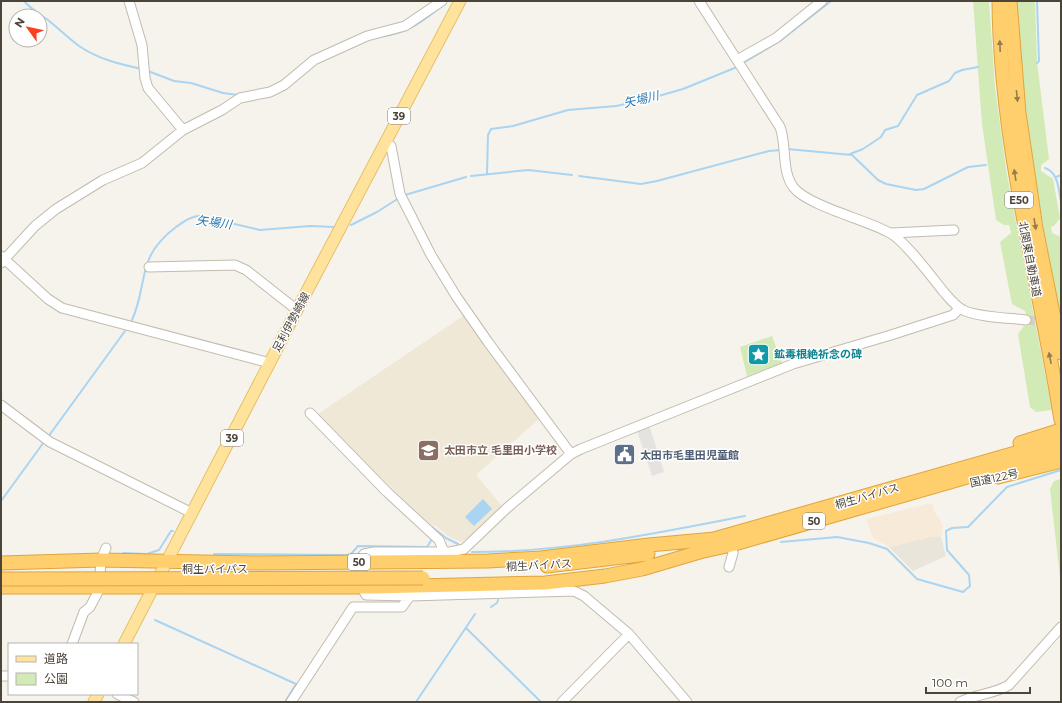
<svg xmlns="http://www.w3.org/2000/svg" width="1062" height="703" font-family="Montserrat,'Noto Sans JP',sans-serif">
	<rect width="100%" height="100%" fill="#f6f3ec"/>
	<path fill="#eae5da" d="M931,537H941L946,556L913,571L889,547Z"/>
	<path fill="#f7ead8" d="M932,503L934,511L943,525L941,537H931L889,547L873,538L866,519Z"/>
	<path fill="#efe8d6" d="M466,314L538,417V420L476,475L501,505V509L477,533L473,534L462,542L448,536L436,526L431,525L327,427L318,414Z"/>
	<path fill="#d2eab5" d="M973,1H989L995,87L1007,175L1052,410L1036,412L1030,407L1018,334L1024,326L1029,325L1025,311L1012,304L1000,242L1011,233L1009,225H1004L996,220L982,124Z
		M1017,1H1035L1037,62L1049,159L1041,165V171L1053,179L1060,218L1054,226L1051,227L1052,233L1061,237V320C1041,214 1020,109 1017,1Z
		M772,336L782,363L747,376L740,347Z
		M1061,479V586L1050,489L1054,481Z"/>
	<path fill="#e5e3e0" d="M649,425L664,472L652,476L637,431Z"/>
	<path fill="#a9d4f2" d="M483,499L492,509L474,526L465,517Z"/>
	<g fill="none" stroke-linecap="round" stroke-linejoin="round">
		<path stroke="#a9d4f2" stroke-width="2" d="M24,1C31,9 39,14 48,20C58,28 68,38 79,46C98,59 119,64 142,69
			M1037,1L1039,61L1037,63
			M384,36C408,33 423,21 442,6
			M743,63L780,41L831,1
			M300,66L312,57
			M148,71L174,81L191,83L223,93L238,95
			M787,149L852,155L878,180L886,184L916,190L924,189L968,167L986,165
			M850,154L863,149L881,137L885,130L898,126L917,95L949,81L955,73L962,70L978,67
			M1045,168C1059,173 1058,189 1061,201
			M487,174L488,135L491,129L513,126L568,110L616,106L648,99L683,89L737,67
			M471,176L528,170L572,175
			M579,176L641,184L657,181L769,151L781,150
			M1056,177L1061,175
			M405,195L466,177
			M351,225L377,212L399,198
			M132,320C149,282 135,258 176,227C183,222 191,216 200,216L260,230L310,226L335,227
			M48,437L125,331
			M1,501L44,442
			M432,527L446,538L458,544
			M781,542L837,537L869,543L887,549L917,579L963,592L970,586L969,575L947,550L946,531L952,528L968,527L1007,487L1061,470
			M472,552C567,552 653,534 745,516
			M123,553L147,554L159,550L171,531H173
			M214,554L346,555L351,554L358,546L427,547L432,539
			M491,607L497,603L498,600
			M155,620L296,684L285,702
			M466,628L541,702
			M416,702L475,614"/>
		<path stroke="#d4d0c8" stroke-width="9" stroke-dasharray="9 4.5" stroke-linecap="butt" d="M1026,320L1048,322"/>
		<defs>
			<path id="minor" d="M129,1L142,45L145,78L148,88L183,130
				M699,1L780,127C787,145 781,172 794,188C809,206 867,220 890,233C905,241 931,276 943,291C949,298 955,306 963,310C976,317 1010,318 1026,320
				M737,60L776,38L822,1
				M385,142L391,146L400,194L431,255L456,296L488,342L571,454
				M891,233L954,230
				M1,256L48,299L62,308L270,363
				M1,263L35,226L56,209L103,180L142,163L183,130L222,110L240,98L270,92L284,85L314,60L367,36L405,26L442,1
				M149,267L235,265L246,270L297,310
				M1,405L50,442L192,513
				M310,413L387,492L439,540L444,552
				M729,567L733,553L731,545
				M72,644L84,612L90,607L99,590L101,560L106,548
				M1,676H9
				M117,694L134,702
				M291,702L353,607H402L410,596
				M562,702L629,634
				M687,702L629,634L584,596L574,591L410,596L366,595L361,586L362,557L364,554L374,552H450L464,549L507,508L571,454L581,449L793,364L891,335L953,315L960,308
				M960,702C975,694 995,694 1009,685L1061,627"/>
			<path id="major" d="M124,644L297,310L460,1
				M94,702L98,694"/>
			<path id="highway" d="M999,1C1000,143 1039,280 1061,420
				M1010,1L1019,113L1036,228L1061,353
				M1020,443L1061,430
				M998,477L1061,461
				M707,541L1061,440
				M695,553L731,545L1061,450
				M1,563L101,560L256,563L488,561L541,558L649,545L715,539
				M547,566L648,554
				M1,587H373L545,583L605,576L642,569L703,551"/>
		</defs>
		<use href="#minor" stroke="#c2bbae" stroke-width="11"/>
		<use href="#major" stroke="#e6c16a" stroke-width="13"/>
		<use href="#highway" stroke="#e0a43c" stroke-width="15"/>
		<use href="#minor" stroke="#fff" stroke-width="9"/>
		<use href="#major" stroke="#ffe39c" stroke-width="11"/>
		<use href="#highway" stroke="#ffcf6e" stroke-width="13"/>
		<defs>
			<path id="highway-bridge" d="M1,579L423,578"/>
		</defs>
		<use href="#highway-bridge" stroke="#e0a43c" stroke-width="15" stroke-linecap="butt"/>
		<use href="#highway-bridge" stroke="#ffcf6e" stroke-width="13"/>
	</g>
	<defs><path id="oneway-solid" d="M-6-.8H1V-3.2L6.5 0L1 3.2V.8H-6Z"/></defs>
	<g fill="#937c4e">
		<use href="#oneway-solid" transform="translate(1000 46) rotate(-92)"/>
		<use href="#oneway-solid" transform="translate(1017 96) rotate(84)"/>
		<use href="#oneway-solid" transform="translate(1015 175) rotate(-99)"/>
		<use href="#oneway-solid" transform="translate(1035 224) rotate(81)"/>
		<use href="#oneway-solid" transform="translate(1050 358) rotate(-101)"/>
	</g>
	<defs>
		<symbol id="sight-square" viewBox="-11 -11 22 22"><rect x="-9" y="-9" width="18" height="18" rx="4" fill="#0f9aa8" stroke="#fff"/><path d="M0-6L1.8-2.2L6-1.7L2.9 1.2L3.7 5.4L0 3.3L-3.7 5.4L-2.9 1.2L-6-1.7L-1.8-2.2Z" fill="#fff"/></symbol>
		<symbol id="school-square" viewBox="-11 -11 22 22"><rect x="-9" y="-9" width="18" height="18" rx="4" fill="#8d6e63" stroke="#fff"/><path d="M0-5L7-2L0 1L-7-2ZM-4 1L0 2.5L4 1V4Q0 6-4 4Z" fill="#fff"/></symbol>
		<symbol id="civic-square" viewBox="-11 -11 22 22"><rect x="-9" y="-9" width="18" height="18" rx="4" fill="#5c6f8a" stroke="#fff"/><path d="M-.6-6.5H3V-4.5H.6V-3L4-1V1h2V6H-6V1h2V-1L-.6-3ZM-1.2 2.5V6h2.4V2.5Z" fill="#fff"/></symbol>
	</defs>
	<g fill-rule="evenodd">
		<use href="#sight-square" x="746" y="342" width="25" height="25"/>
		<use href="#school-square" x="416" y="438" width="25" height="25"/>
		<use href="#civic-square" x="612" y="442" width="25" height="25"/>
	</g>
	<g text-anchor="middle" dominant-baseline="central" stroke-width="3" stroke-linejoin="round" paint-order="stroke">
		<g fill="#fff" stroke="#817c74" stroke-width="1">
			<rect x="388" y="108" width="22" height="16" rx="3"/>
			<rect x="1005" y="192" width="28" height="16" rx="3"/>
			<rect x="221" y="430" width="22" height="16" rx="3"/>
			<rect x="803" y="513" width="22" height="16" rx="3"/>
			<rect x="348" y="554" width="22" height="16" rx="3"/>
		</g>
		<g font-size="10" font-weight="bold" fill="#4b4439">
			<text x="399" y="116">39</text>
			<text x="1019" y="200">E50</text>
			<text x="232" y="438">39</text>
			<text x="814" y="521">50</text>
			<text x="359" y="562">50</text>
		</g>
		<g font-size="11" fill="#4b4439" stroke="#fff">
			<text transform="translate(1030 259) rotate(79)">北関東自動車道</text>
			<text transform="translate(291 322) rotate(-62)">足利伊勢崎線</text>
			<text transform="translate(994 478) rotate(-12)">国道122号</text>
			<text transform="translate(867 496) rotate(-16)">桐生バイパス</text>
			<text transform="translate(539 565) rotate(-3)">桐生バイパス</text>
			<text x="215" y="569">桐生バイパス</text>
		</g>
		<g font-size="11" font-weight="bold" fill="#0d838f" stroke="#fff" text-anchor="start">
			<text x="774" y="354">鉱毒根絶祈念の碑</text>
		</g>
		<g font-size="11" font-weight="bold" fill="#785e54" stroke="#fff" text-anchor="start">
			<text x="444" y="450">太田市立 毛里田小学校</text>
		</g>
		<g font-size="11" font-weight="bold" fill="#4e5e75" stroke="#fff" text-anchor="start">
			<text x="640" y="455">太田市毛里田児童館</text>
		</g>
		<g font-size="12" font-style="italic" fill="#2e7ab2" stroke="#fff">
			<text transform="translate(641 99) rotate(-13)">矢場川</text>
			<text transform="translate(214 222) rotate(8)">矢場川</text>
		</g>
	</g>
	<rect width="1062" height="703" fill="none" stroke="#4b4439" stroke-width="4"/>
	<rect x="8" y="643" width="130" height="52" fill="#ffffff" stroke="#b7b4b0"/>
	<rect x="16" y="656" width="20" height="6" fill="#ffe39c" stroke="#b7b4b0"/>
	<text x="44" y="663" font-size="12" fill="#4b4439">道路</text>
	<rect x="16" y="673" width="20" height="12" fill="#d2eab5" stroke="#b7b4b0"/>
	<text x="44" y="683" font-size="12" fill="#4b4439">公園</text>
	<g transform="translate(28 28) rotate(303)"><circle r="19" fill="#ffffff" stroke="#b7b4b0"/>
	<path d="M0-3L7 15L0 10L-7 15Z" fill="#fc3f1d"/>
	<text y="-6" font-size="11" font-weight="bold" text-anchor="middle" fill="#4b4439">N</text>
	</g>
	<path d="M926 687v6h104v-6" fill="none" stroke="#4b4439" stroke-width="2"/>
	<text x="932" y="687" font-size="12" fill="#4b4439" stroke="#ffffff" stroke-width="3" paint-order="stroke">100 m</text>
</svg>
